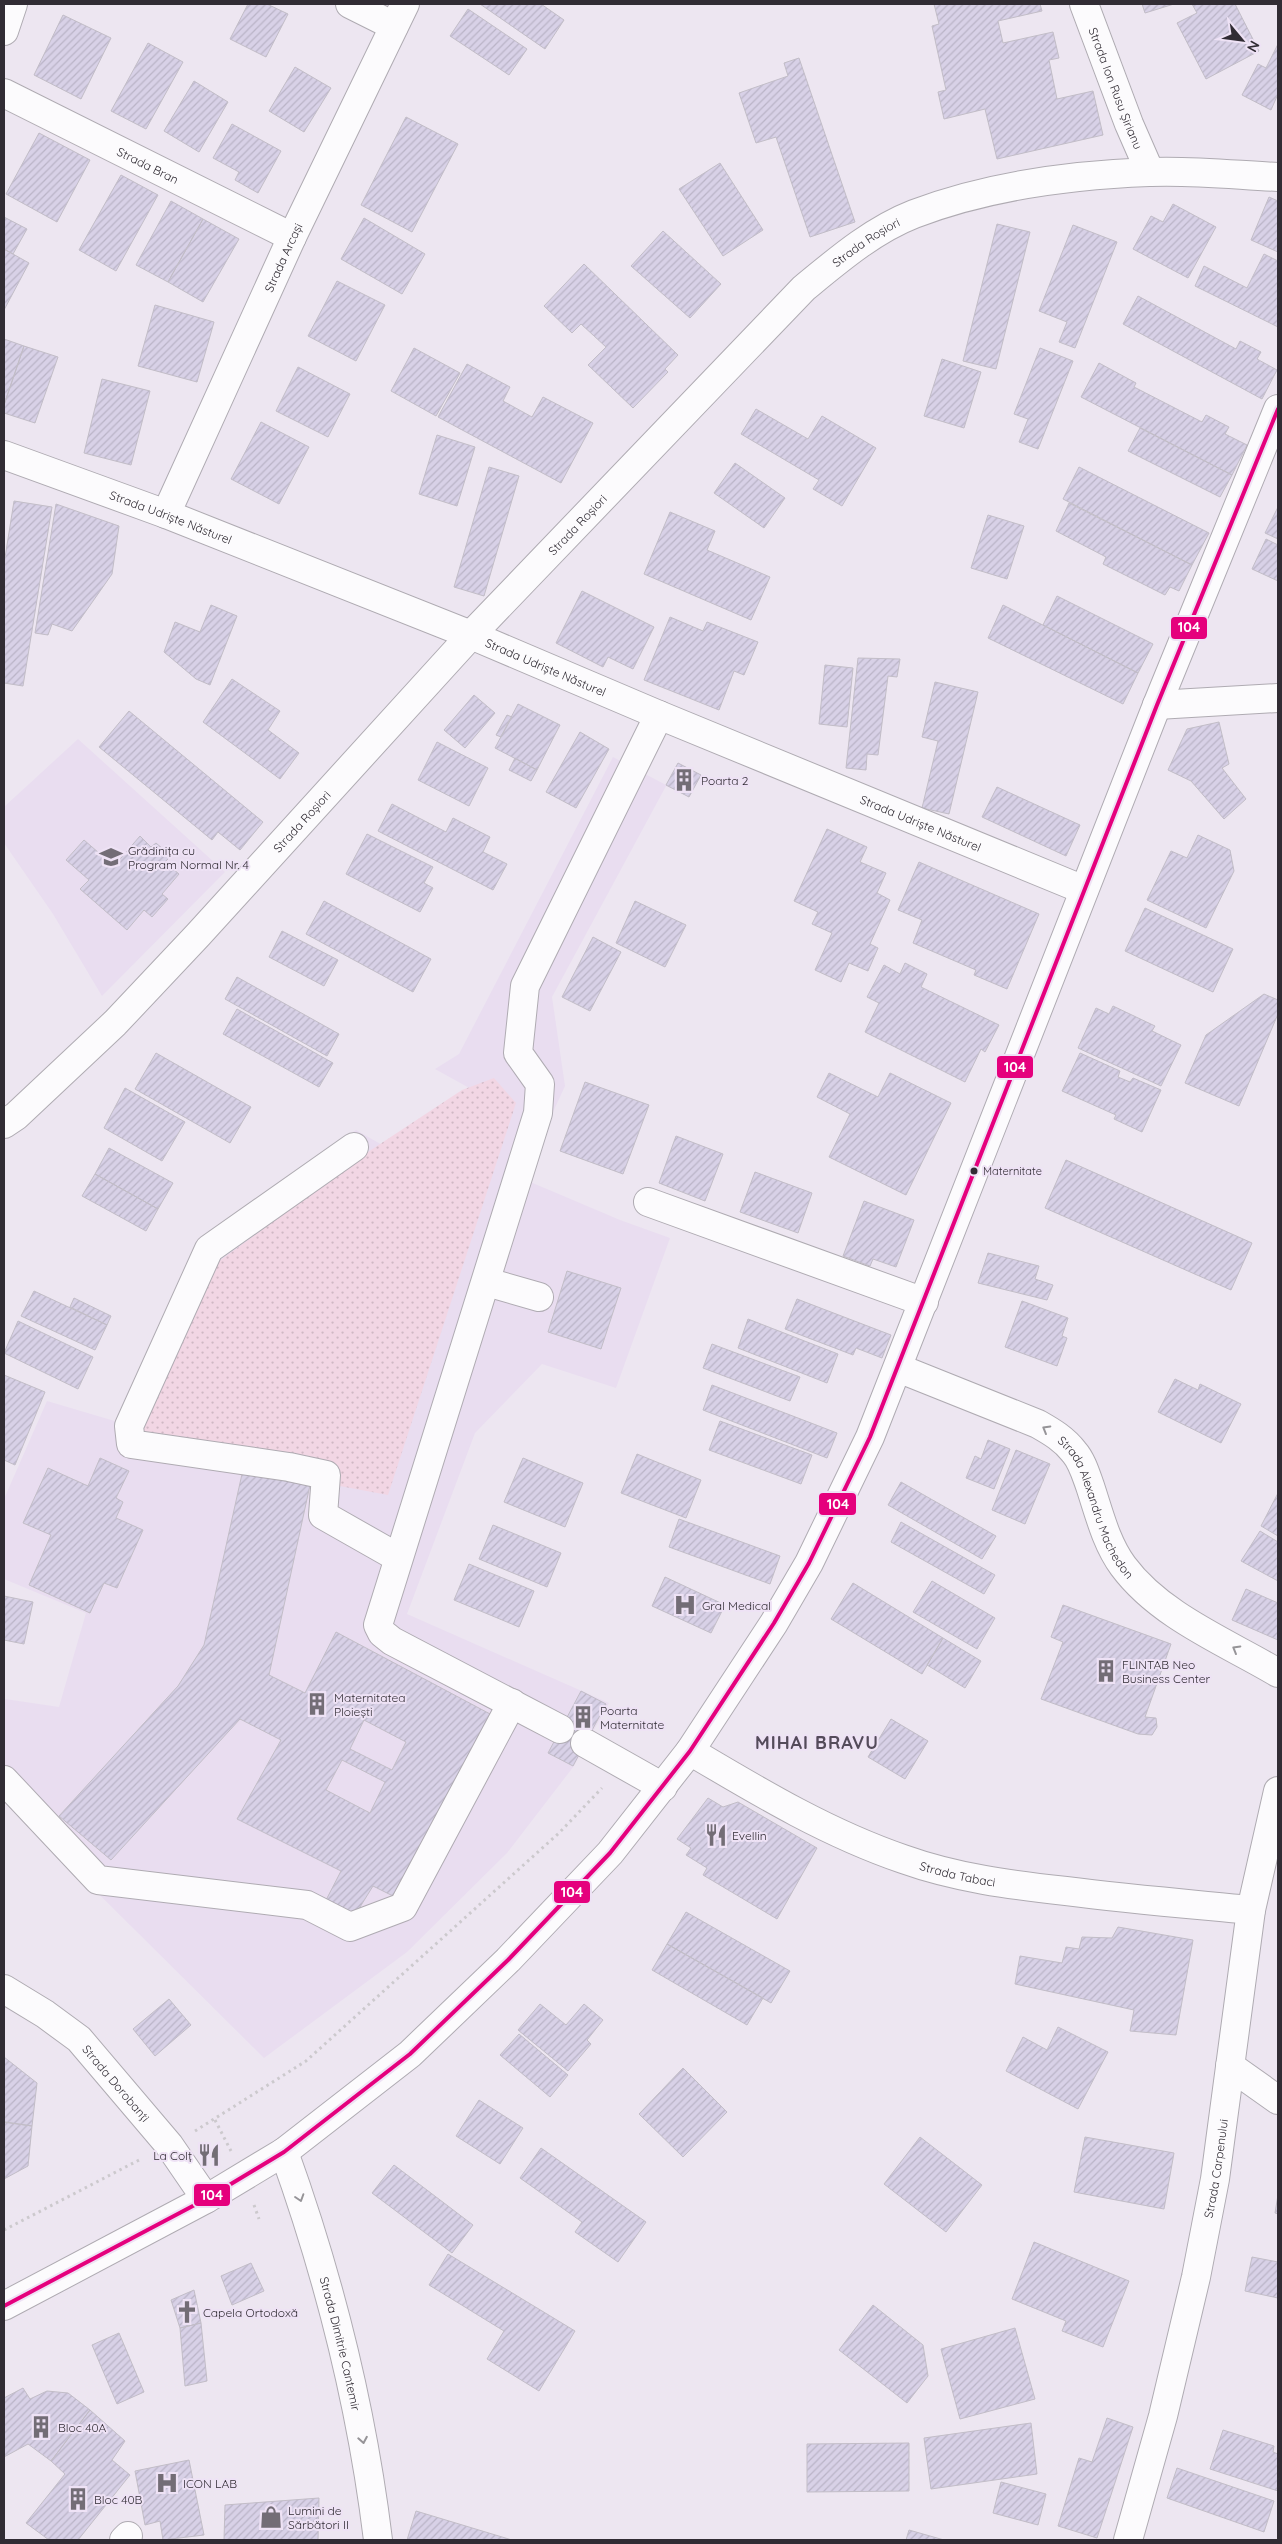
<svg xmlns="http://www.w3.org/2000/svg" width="1282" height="2544" font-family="Quicksand,sans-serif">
	<defs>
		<pattern id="grass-dots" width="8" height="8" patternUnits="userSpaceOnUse" patternTransform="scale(1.25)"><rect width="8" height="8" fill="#f2d6e4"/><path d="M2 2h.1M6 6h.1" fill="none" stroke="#d0b8c4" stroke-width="1.8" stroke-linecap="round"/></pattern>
		<pattern id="building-hatch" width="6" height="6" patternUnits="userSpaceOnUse" patternTransform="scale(1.25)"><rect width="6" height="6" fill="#d8d1e7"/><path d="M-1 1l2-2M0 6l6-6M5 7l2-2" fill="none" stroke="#bab4c7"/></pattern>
	</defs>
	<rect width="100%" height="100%" fill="#ede6f1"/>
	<path fill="#e9ddf0" d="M78,739L225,872L102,996L53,914L4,843V807Z
		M613,757L666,785L678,763L701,775L689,797L666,786L552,997L565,1086L553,1112L528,1181L620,1220L670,1238L616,1388L542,1364L475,1433L407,1614L609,1703L574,1766L507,1853L407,1952L264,2058L4,1800L5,1699L59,1707L86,1613L4,1579V1499L47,1401L118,1422L202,1242L356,1130L473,1197L491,1100L435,1069L459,1054Z"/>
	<path fill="url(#grass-dots)" d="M494,1078L516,1103L388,1495L174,1455L138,1430L218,1262L371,1150L462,1090Z"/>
	<path fill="url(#building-hatch)" stroke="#c2bdc7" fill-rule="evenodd" d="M248,4H267L288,14L266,57L230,39Z
		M480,4H541L564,20L545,49Z
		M934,4H1040L1042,11L998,21L1003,43L1053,32L1059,58L1049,60L1057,99L1093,91L1103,135L997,159L985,109L944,119L938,92L946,90L932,26L939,24Z
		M1142,4H1174L1145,13Z
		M1192,4H1235L1259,51L1206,79L1177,23L1197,13Z
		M468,9L527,49L509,75L450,36Z
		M63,15L111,38L81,99L34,75Z
		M148,43L183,62L146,129L111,111Z
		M1278,44V94L1271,110L1242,95L1258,64L1266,68Z
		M799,58L855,222L810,237L776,137L756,143L739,93L788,76L784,63Z
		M295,67L331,88L304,132L269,111Z
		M194,81L228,102L199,152L164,131Z
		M406,117L458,144L412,232L361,205Z
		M232,124L281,151L258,193L235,180L239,172L213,158Z
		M39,133L90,160L57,222L6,194Z
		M720,163L763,230L723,256L679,189Z
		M121,175L158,195L116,271L79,250Z
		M1269,197L1278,201V252L1251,240Z
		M171,201L203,219L168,282L136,265Z
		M1173,204L1216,227L1188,278L1133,249L1151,216L1163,222Z
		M4,217L27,229L13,254L4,249Z
		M364,218L425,254L402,294L341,259Z
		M203,219L239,239L203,302L168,282Z
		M997,224L1030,232L996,369L963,361Z
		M1073,225L1117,242L1075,348L1059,342L1067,322L1039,311Z
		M663,231L721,284L690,318L631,266Z
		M4,249L29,263L4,310Z
		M1264,254L1278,261V327L1195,286L1204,266L1247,288Z
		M584,264L678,355L665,369L668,372L633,408L588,365L606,347L581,324L572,333L544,306Z
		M337,281L385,305L356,361L308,336Z
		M1138,296L1236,349L1240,341L1261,352L1257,359L1277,370L1262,399L1123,324Z
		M155,305L214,322L197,382L138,366Z
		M4,339L24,346L4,405Z
		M24,346L58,357L35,423L4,413V405Z
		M414,348L460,373L436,416L391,391Z
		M1040,348L1073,361L1038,449L1019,442L1028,419L1014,414Z
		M942,359L981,372L964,428L924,416Z
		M1099,363L1136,383L1134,387L1202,422L1206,415L1229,427L1225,434L1247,445L1232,475L1081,397Z
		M467,364L510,387L503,401L532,417L543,397L593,423L561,483L438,417Z
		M298,367L350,394L328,437L276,411Z
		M102,379L150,391L131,465L84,453Z
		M756,409L808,439L822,416L876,448L842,506L813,489L819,480L741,434Z
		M261,422L309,447L279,504L231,479Z
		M1140,428L1232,475L1220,497L1128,451Z
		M437,435L475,447L457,506L419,494Z
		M735,463L785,498L764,528L714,493Z
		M489,467L519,476L484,596L454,587Z
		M1079,467L1209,533L1192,565L1063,499Z
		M14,501L52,507L23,686L4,683V564Z
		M1069,503L1192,565L1179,591L1170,587L1165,595L1103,564L1106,557L1056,531Z
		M56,504L119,526L112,574L72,631L52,624L48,635L35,633Z
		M1278,507V539L1265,533Z
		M670,512L715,531L707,550L770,577L751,620L644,574Z
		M988,515L1024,526L1007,579L971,568Z
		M1266,539L1278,545V581L1252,569Z
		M582,591L654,627L633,669L608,657L603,667L556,643Z
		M1057,596L1153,644L1138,673L1043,625Z
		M211,605L237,616L210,685L196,679L164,652L175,622L200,632Z
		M1003,605L1138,673L1123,704L988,638Z
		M670,617L703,631L707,622L758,642L744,675L734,671L719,710L644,680Z
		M858,658L900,659L897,677L888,676L878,755L867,754L866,770L846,768Z
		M825,665L853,668L847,727L819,724Z
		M232,679L280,711L268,730L299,753L280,779L203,722Z
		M935,682L978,692L949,814L922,808L938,741L922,737Z
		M474,695L495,713L465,748L444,730Z
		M518,704L560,725L537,770L495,748Z
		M129,711L263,822L240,850L218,832L212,840L99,747Z
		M507,715L512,717L501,737L496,735Z
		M1219,722L1229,764L1222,768L1246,799L1224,819L1191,781L1168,770L1187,729Z
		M580,732L609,749L576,808L546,792Z
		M437,742L488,768L469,806L418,780Z
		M515,758L537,770L531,781L509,770Z
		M678,763L701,775L689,797L666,785Z
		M997,787L1080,825L1066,856L982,817Z
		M392,804L446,832L453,818L490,837L483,852L507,864L493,890L378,831Z
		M827,829L867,847L860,862L886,873L877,893L890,900L870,944L878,948L868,971L849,963L841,982L815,970L832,933L812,924L818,912L794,901Z
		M367,834L433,867L424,883L433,888L420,912L346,874Z
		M1198,835L1230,850L1234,871L1206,928L1147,900L1171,851L1187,858Z
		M140,836L151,847L156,843L171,856L165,862L179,874L162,894L168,899L152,917L144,910L127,930L80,889L89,880L66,860L84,840L114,866Z
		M919,862L1039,914L1007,989L974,975L976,970L913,943L922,920L898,910Z
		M324,901L431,959L413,992L306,934Z
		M635,901L686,925L665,967L616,943Z
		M1145,908L1233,949L1213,992L1125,951Z
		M282,931L338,960L324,986L269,957Z
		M593,937L621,952L590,1011L562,997Z
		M905,963L927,974L921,987L999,1025L985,1052L981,1049L965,1082L865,1032L879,1003L867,997L884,965L900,974Z
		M237,977L339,1034L327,1056L225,999Z
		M1264,994L1278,1000V1014L1239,1106L1185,1083L1206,1035Z
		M1113,1006L1155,1026L1152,1031L1181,1045L1161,1086L1078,1048L1096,1008L1109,1014Z
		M237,1009L333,1063L319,1087L223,1034Z
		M156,1053L251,1107L230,1143L135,1089Z
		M1080,1053L1120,1071L1118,1077L1130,1082L1133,1078L1161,1090L1142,1132L1114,1119L1116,1115L1062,1091Z
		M829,1073L878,1097L890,1073L951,1103L906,1195L829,1157L850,1114L817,1097Z
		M585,1082L649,1105L623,1174L560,1151Z
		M125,1088L185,1122L162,1161L104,1128Z
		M676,1136L723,1154L705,1201L659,1183Z
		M109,1148L173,1183L158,1209L95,1174Z
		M1066,1160L1252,1243L1231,1290L1045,1208Z
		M755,1172L812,1193L798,1233L740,1212Z
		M95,1174L158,1209L146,1231L82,1196Z
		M864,1201L914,1220L896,1267L873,1259L870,1266L843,1256Z
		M988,1253L1039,1266L1035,1279L1053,1285L1047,1300L978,1283Z
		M567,1271L621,1288L601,1349L548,1332Z
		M34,1291L107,1325L95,1350L21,1316Z
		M74,1298L111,1316L107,1325L70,1307Z
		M797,1299L891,1335L882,1358L856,1348L853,1355L785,1329Z
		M1022,1301L1068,1318L1062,1336L1067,1338L1057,1366L1005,1347Z
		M748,1319L838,1354L827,1383L738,1348Z
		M18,1321L93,1357L78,1389L4,1353Z
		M712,1344L800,1377L790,1401L703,1368Z
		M4,1375L45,1392L15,1465L4,1460Z
		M1175,1379L1198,1390L1200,1384L1241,1404L1221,1443L1158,1412Z
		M712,1385L837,1433L827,1458L703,1410Z
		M720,1421L812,1455L801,1484L709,1450Z
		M988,1440L1010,1449L994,1489L966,1478L975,1456L981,1459Z
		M1016,1450L1050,1464L1025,1524L992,1510Z
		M637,1454L701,1480L686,1518L621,1493Z
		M100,1458L129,1471L116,1498L123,1502L116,1518L143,1530L117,1588L104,1583L90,1613L29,1585L51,1535L23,1523L48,1468L88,1486Z
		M523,1458L583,1483L565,1527L504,1502Z
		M242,1474L310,1485L269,1675L305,1693L336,1632L492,1715L395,1897L373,1886L352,1920L324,1904L341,1871L237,1819L281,1740L240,1719L111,1860L59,1816L178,1686L204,1645ZM364,1720L406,1742L392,1770L350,1749ZM342,1760L385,1782L370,1813L326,1790Z
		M901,1482L996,1536L982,1559L888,1505Z
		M1278,1493V1536L1261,1526Z
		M679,1519L780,1556L770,1584L669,1547Z
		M901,1522L995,1575L984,1594L891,1542Z
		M493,1525L561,1553L547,1587L479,1559Z
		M1260,1531L1278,1542V1581L1241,1561Z
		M469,1564L534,1591L519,1627L454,1600Z
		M665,1577L725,1605L711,1633L652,1606Z
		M932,1581L995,1618L977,1649L913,1612Z
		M853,1583L943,1638L922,1674L831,1619Z
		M1246,1589L1278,1603V1640L1232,1620Z
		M4,1596L33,1602L24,1644L4,1640Z
		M1063,1605L1171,1644L1145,1717L1156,1718L1157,1727L1152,1735L1138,1734L1041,1699L1063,1642L1051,1637Z
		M943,1638L981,1661L965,1688L927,1665Z
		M581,1691L606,1704L573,1766L548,1753Z
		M891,1719L928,1741L905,1779L868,1757Z
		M708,1798L723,1807L738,1802L817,1848L777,1919L703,1875L707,1868L686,1855L691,1848L677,1839Z
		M686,1912L790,1971L771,2003L667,1944Z
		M1118,1927L1193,1940L1176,2035L1130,2031L1134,2010L1015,1984L1020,1956L1062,1963L1066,1947L1079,1949L1082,1937L1112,1938Z
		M667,1944L763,1998L747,2025L652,1970Z
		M169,1999L191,2025L155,2056L133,2029Z
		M540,2004L566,2025L584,2004L603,2020L587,2040L591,2044L568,2071L518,2030Z
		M1058,2027L1108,2052L1078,2109L1006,2071L1023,2037L1047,2050Z
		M519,2034L568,2075L550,2097L500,2055Z
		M4,2057L37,2083L32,2126L4,2122Z
		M683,2068L727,2112L683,2157L639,2114Z
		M479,2100L523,2128L500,2164L456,2136Z
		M4,2122L32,2126L28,2166L4,2179Z
		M920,2137L982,2185L946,2232L884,2184Z
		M1085,2137L1174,2153L1164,2209L1074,2192Z
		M541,2148L646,2222L618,2262L575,2232L582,2222L520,2178Z
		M394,2165L473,2225L452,2253L372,2193Z
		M1278,2195V2214L1275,2213Z
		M1034,2242L1129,2281L1103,2347L1062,2331L1066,2321L1012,2299Z
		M448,2254L575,2331L539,2391L487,2359L504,2331L429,2285Z
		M1252,2257L1278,2262V2298L1245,2291Z
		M251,2263L264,2291L232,2305L221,2276Z
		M194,2290L201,2323L180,2328L171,2300Z
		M873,2305L923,2345L928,2376L907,2403L839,2350Z
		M201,2323L207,2381L185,2386L180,2328Z
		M1015,2328L1035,2399L960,2419L941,2349Z
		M119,2333L144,2392L117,2404L92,2345Z
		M23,2388L30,2399L47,2391L68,2393L90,2410L51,2461L28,2444L4,2457V2398Z
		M90,2410L125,2441L112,2460L130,2475L78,2540H49L26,2523L65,2474L51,2461Z
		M1107,2418L1133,2427L1097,2538L1058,2526L1079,2458L1092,2462Z
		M1031,2423L1037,2474L931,2489L924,2438Z
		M1223,2430L1274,2446L1273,2452L1278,2454V2491L1210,2469Z
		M909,2443V2491L807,2492V2444Z
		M189,2460L204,2535L163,2540L160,2521L145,2525L135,2471Z
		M1177,2468L1274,2501L1264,2532L1167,2498Z
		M1001,2482L1046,2494L1038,2525L993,2513Z
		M319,2498L318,2540H224L225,2505Z
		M416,2511L512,2540H407Z
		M909,2530L944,2540H906Z"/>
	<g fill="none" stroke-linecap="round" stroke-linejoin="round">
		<defs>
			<g id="minor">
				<path d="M350,4L394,26"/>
				<path id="s1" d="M1084,4L1129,124L1150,172"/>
				<path d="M4,31L13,4"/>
				<path id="s2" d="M4,93L292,237"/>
				<path id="s3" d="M4,455L166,514L471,635L659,715L1084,890"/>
				<path id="s4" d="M166,514L292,237L405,4"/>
				<path d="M1157,705L1278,698"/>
				<path id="s5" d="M4,1124L16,1116L115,1023L198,935L471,635L804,288C838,260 873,230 914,214C987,186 1071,175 1149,172C1192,170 1236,175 1278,177"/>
				<path d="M354,1147L209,1249L129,1426L131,1444L289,1467L326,1475L323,1515L397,1557"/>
				<path d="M648,1202L924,1302"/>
				<path d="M487,1282L539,1297"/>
				<path id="s6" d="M898,1368L1038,1424C1052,1432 1064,1439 1074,1452C1082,1461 1086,1475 1090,1486C1099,1513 1106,1543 1123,1566C1160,1616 1226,1642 1278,1673"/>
				<path d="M560,1729L392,1641L382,1633L378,1625L538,1113L540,1084L518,1053L525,986L659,715"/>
				<path d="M585,1743L663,1787"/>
				<path id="s7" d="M690,1751C759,1792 827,1833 903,1859C956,1878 1011,1885 1066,1891C1128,1899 1189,1904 1251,1910"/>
				<path d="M4,1780L98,1880L307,1905L350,1927L403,1907L512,1703"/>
				<path id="s8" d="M4,1989L45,2014L79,2039L169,2145L206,2199"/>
				<path d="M1230,2066L1278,2100"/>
				<path id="s9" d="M284,2152C329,2277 362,2409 378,2540"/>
				<path d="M124,2540L128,2536"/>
				<path id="s10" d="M1128,2540L1163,2416L1196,2277L1215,2179L1251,1910L1278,1791"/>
			</g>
			<path id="major" d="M4,2306L206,2199L284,2152L410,2054L508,1960L610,1853L690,1751L774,1623L809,1563L870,1437L1157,705L1278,409"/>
		</defs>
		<use href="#minor" stroke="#afabb2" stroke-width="30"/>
		<use href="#major" stroke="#afabb2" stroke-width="30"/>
		<path stroke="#ccc9cd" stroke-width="3" stroke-dasharray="2.5 4" stroke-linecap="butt" d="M215,2120L231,2151
			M195,2131L306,2061L559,1833L602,1788
			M254,2205L259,2219
			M4,2230L141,2159"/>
		<use href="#minor" stroke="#fcfbfd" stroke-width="28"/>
		<use href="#major" stroke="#fcfbfd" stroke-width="28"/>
		<defs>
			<path id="bus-1" d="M4,2306L206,2199L284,2152L410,2054L508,1960L610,1853L690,1751L774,1623L809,1563L870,1437L1157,705L1278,409"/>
		</defs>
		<use href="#bus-1" stroke="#eee2f5" stroke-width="8"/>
		<use href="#bus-1" stroke="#e5007d" stroke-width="4"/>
	</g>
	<defs><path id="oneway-chevron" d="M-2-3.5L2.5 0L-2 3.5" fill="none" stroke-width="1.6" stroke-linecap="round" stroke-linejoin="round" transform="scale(1.25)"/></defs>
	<g stroke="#969498">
		<use href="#oneway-chevron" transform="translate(1046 1429) rotate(-150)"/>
		<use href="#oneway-chevron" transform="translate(1236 1649) rotate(-150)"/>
		<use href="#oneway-chevron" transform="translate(300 2198) rotate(72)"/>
		<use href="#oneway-chevron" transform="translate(363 2440) rotate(80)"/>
	</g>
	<defs>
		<symbol id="building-bare" viewBox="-9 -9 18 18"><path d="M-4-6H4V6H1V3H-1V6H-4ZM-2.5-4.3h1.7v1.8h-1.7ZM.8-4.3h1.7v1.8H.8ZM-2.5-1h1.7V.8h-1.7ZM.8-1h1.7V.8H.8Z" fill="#736d76" stroke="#eee2f5" stroke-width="2.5" paint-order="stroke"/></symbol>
		<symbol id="school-bare" viewBox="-9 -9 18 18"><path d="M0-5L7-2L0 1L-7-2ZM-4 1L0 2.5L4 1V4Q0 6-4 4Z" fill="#736d76" stroke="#eee2f5" stroke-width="2.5" paint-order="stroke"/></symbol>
		<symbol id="hospital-bare" viewBox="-9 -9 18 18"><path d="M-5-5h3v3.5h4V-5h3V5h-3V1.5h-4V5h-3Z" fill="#736d76" stroke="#eee2f5" stroke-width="2.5" paint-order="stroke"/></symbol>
		<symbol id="restaurant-bare" viewBox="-9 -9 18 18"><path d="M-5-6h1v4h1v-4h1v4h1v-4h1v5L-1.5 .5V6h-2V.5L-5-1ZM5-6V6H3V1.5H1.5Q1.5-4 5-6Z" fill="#736d76" stroke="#eee2f5" stroke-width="2.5" paint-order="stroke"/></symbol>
		<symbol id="church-bare" viewBox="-9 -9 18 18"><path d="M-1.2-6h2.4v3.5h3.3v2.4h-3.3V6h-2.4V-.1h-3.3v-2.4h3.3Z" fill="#736d76" stroke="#eee2f5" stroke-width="2.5" paint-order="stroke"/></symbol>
		<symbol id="shop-bare" viewBox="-9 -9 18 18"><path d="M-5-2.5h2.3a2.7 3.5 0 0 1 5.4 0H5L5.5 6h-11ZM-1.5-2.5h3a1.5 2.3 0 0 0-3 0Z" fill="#736d76" stroke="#eee2f5" stroke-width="2.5" paint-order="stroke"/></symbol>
	</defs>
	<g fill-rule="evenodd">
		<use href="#building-bare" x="668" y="764" width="32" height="32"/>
		<use href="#school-bare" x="95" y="841" width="32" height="32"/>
		<use href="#hospital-bare" x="669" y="1589" width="32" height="32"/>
		<use href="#building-bare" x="1090" y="1655" width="32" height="32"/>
		<use href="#building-bare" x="301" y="1688" width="32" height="32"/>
		<use href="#building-bare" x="567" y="1701" width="32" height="32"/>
		<use href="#restaurant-bare" x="700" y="1819" width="32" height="32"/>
		<use href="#restaurant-bare" x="193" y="2139" width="32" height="32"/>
		<use href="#church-bare" x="171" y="2296" width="32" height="32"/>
		<use href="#building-bare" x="25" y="2411" width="32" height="32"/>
		<use href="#hospital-bare" x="151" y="2467" width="32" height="32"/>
		<use href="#building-bare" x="62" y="2483" width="32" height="32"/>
		<use href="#shop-bare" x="255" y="2501" width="32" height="32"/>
	</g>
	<circle fill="#312c34" stroke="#eee2f5" stroke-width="2" cx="974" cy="1171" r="4.5"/>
	<g text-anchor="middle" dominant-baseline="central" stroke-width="4" stroke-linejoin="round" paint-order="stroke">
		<g font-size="11" fill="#312c34" stroke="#eee2f5" text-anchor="start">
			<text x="983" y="1171">Maternitate</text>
		</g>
		<g font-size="12" fill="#312c34" stroke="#eee2f5">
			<text stroke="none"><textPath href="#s1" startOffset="90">Strada Ion Rusu Șirianu</textPath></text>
			<text stroke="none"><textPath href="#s2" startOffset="161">Strada Bran</textPath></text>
			<text stroke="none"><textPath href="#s5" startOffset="1235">Strada Roșiori</textPath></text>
			<text stroke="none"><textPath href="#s4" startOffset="282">Strada Arcași</textPath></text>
			<text stroke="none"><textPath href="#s3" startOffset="178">Strada Udriște Năsturel</textPath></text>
			<text stroke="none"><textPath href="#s5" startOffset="830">Strada Roșiori</textPath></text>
			<text stroke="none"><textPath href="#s3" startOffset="582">Strada Udriște Năsturel</textPath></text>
			<text stroke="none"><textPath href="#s5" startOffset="425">Strada Roșiori</textPath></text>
			<text stroke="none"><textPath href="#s3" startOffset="988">Strada Udriște Năsturel</textPath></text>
			<text stroke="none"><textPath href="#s6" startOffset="256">Strada Alexandru Machedon</textPath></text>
			<text stroke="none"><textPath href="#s7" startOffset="296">Strada Tabaci</textPath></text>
			<text stroke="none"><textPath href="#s8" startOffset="148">Strada Dorobanți</textPath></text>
			<text stroke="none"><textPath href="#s10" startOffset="382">Strada Carpenului</textPath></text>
			<text stroke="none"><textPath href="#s9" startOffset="200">Strada Dimitrie Cantemir</textPath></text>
		</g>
		<g font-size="12" fill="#312c34" stroke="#eee2f5" text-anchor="start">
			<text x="701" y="780">Poarta 2</text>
			<text x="128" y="850">Grădinița cu<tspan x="128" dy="14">Program Normal Nr. 4</tspan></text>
			<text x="702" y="1605">Gral Medical</text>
			<text x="1122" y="1664">FLINTAB Neo<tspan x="1122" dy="14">Business Center</tspan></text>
			<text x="334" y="1697">Maternitatea<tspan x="334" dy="14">Ploiești</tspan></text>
			<text x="600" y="1710">Poarta<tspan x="600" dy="14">Maternitate</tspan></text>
			<text x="732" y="1835">Evellin</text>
			<text x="192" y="2155" text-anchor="end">La Colț</text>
			<text x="203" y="2312">Capela Ortodoxă</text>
			<text x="58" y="2427">Bloc 40A</text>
			<text x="183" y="2483">ICON LAB</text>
			<text x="94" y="2499">Bloc 40B</text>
			<text x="288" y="2510">Lumini de<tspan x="288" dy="14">Sărbători II</tspan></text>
		</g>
		<g font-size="18" font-weight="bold" letter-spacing="1" fill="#544b5a" stroke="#eee2f5">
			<text x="817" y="1742">MIHAI BRAVU</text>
		</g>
	</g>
	<g stroke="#eee2f5" stroke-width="2">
		<rect x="1170" y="616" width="38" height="24" rx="5" fill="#e5007d"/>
		<rect x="996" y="1055" width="38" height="24" rx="5" fill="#e5007d"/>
		<rect x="818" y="1492" width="39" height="24" rx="5" fill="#e5007d"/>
		<rect x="553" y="1880" width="38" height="24" rx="5" fill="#e5007d"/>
		<rect x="193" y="2183" width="38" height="24" rx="5" fill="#e5007d"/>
	</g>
	<g font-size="14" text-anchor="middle" font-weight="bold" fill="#fff">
		<text x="1189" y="632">104</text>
		<text x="1015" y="1072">104</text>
		<text x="838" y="1509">104</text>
		<text x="572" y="1897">104</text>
		<text x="212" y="2200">104</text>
	</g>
	<rect width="1282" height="2544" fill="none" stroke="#312c34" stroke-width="10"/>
	<g transform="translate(1242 40) rotate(119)" stroke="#eee2f5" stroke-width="4" paint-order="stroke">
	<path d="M0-4L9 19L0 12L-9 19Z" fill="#312c34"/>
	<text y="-8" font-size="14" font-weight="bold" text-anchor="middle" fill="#312c34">N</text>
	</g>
</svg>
